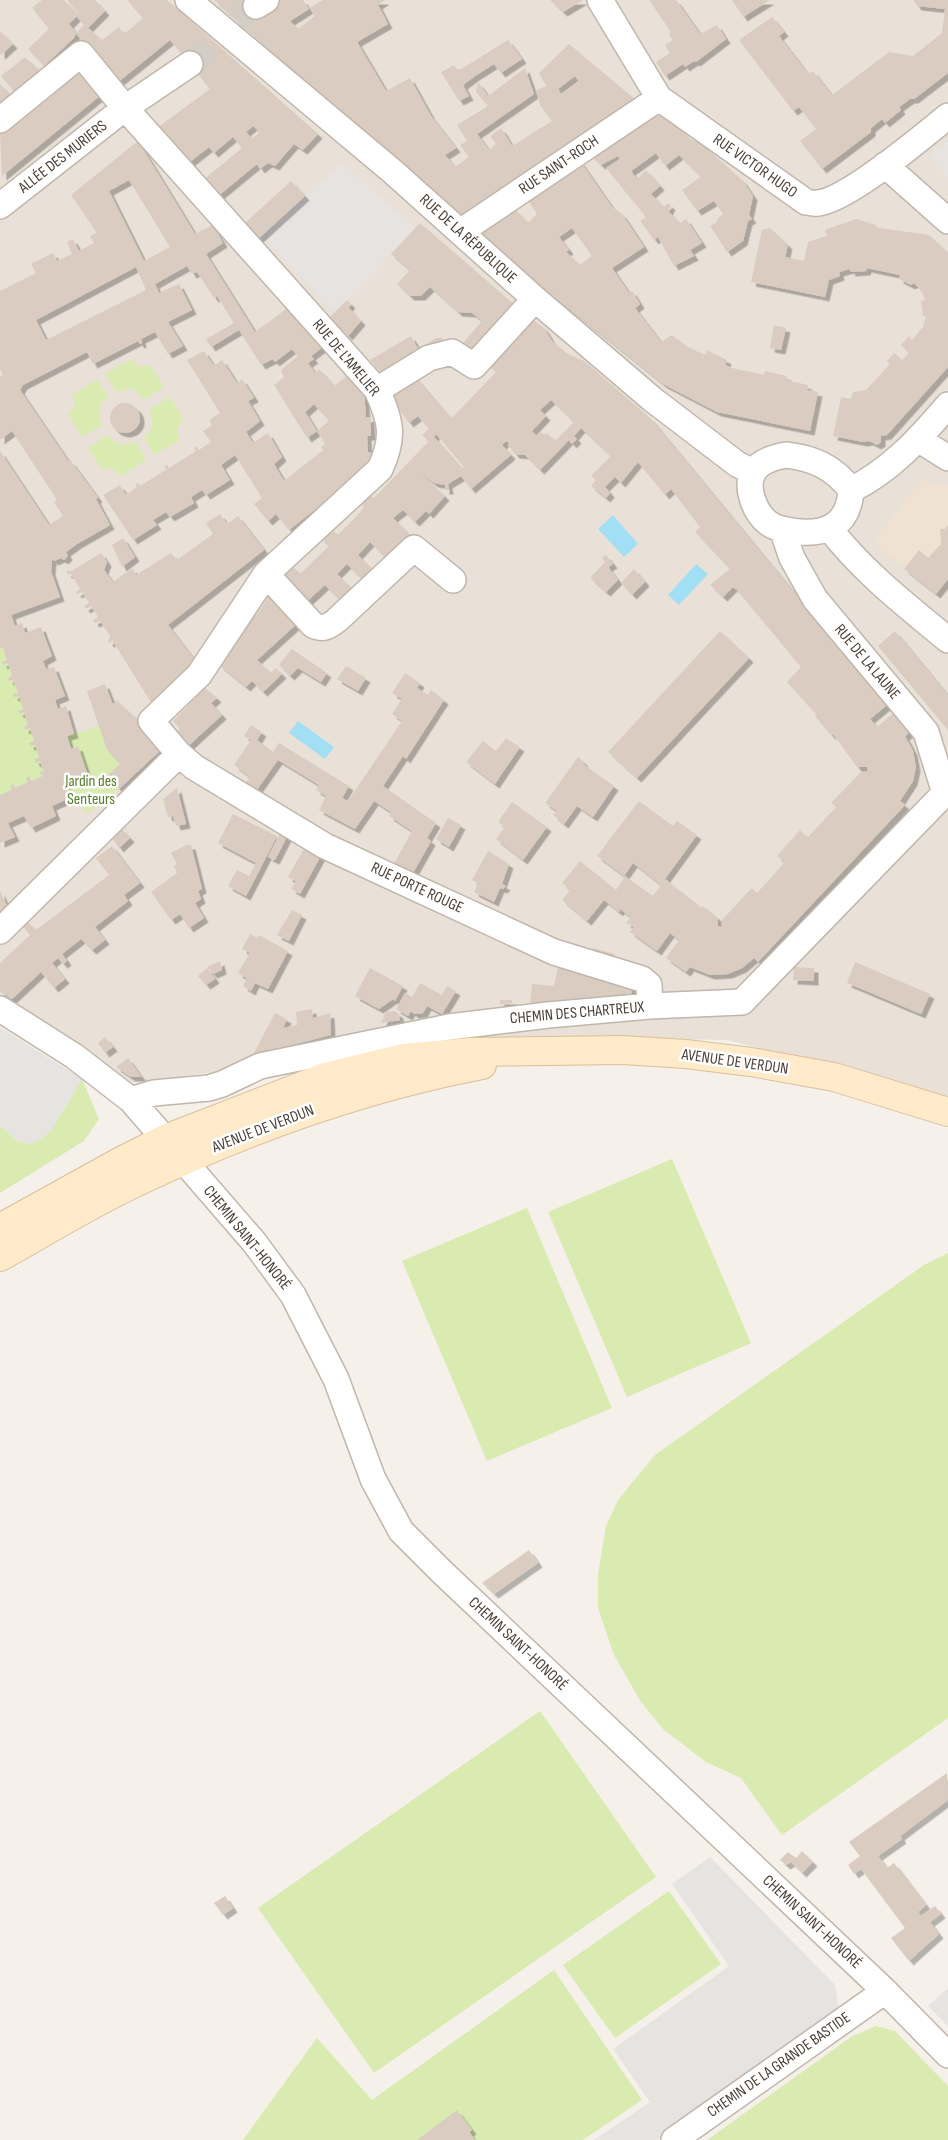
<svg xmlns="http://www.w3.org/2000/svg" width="948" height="2140" font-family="'Sofia Sans Condensed',sans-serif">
	<defs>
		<filter id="shadow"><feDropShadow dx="4.5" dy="4.5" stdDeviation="0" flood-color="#0004"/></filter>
	</defs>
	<rect width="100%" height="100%" fill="#f5f0e9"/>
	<path fill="#e9e1d7" d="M0,0H948V1096L727,1040L571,1037L447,1041L126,1084L0,1002Z"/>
	<path fill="#efe2d2" d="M922,480L948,486V579L936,594L878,546L876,542L878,535Z"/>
	<path fill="#d9ebb0" d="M131,359L140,367L150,365L164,387L143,400L140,394L131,389L116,392L105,374Z
		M97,379L108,397C98,404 97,414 102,425L82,437L68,415L75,406L72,395Z
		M170,397L184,420L177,428L180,440L154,455L144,437C153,430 155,420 149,410Z
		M108,435L112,440L121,445L136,442L146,460L121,476L112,468L102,470L88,448Z
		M0,648H3L7,660L3,662V665L8,663L12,676L8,678L9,681L13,680L18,693L13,694L14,697L19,696L23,709L18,711L20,714L24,712L28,725L24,727L25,730L30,728L34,741L29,743L30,746L35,745L39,758L35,759L40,761L44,773L41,771L39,773L43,776L31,781L29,777L26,778L28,782L15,788L13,784L11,785L12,790L0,795Z
		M99,726L107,750L120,764L107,776L119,789L87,814L63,781L77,777L78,746L71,749L67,736Z
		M82,1079L99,1119L84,1141L0,1193V1126L19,1142L52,1129Z
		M672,1159L751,1343L627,1397L548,1212Z
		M527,1208L612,1408L487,1461L402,1261Z
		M948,1253V1718L782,1835L741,1778L706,1762L664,1730L641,1702L614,1655L598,1608V1575L606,1526L618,1500L655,1455L924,1265Z
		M540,1711L656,1877L374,2073L258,1908Z
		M669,1891L721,1964L615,2038L563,1965Z
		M554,1970L642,2100L583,2140H243L317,2038L372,2100Z
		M876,2026L895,2031L948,2086V2140H707L851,2037Z"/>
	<path fill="#e6e3e1" d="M948,140V178L929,156Z
		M342,163L415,228L334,313L262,235Z
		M0,1027L82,1079L52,1129L43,1138L31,1144L19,1142L0,1126Z
		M710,1857L835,1985L839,2010L657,2140H594L650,2102L613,2049L729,1966L672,1884Z
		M948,1988V2026L928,2006Z"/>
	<path fill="#a3dff4" d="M613,515L638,544L624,557L598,529Z
		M696,564L708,574L679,605L668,595Z
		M298,721L334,747L325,759L289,733Z"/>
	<path fill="#daccc1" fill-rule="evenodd" filter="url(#shadow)" d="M42,0H64L78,15L69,24L76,33L74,38L44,66L28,49L49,29L32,8Z
		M67,0H95L105,11L88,28L102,40L119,27L124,34L143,18L127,0H167L318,134L303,150L294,144L275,166L268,163L260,169L257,164L217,197L202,181L242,148L233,137L214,153L209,147L186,165L157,128L210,89L170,40L117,83L92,55L76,33L84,25L77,17L79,14ZM253,126L260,132L252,139L246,132Z
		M214,0H303L309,9L290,21L298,29L315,16L310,8L323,0H385L378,5L388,24L357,42L386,91L410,78L431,116L456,148L445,155L455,167L469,157L460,145L467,141L457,125L488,106L476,92L478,82L488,96L525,68L534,94L477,134L489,150L496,144L490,136L501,128L512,146L552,121L540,105L537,90L546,86L539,73L569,44L637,101L463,219ZM575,76L579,81L561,94L558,89Z
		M550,0H583L563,12Z
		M649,0H676L700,34L717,25L726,39L696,62L694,61L685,67L683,64L665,76L656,62L670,53L665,45L673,40L669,34L671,32Z
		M732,0H770L743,17Z
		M913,0H948V73L914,99H910L899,107L901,110L885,123L882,119L871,128V132L822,169L800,141L816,129L799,107L793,111L739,40L772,17L784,32L779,36L802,66L809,74L813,71L832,95L889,52L913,56L942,33L945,9L917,6Z
		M0,31L13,44L1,55L0,53Z
		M508,40L522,59L501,73L494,64L475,76L463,85L469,96L459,101L441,72L454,65L458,71Z
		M25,57L41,72L17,95L1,76Z
		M82,64L101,95L2,176L0,130Z
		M0,84L10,96L0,104Z
		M655,110L682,131L691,140L699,142L743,181L753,196L749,215L752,219L748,221L743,241L727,252L710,226L717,222L718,218L723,214L714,201L697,211L682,190L701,177L679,155L665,166L656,153L631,171L637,179L646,170L660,186L651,194L664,207L668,203L671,206L668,211L680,223L686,219L702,243L690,250L694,256L674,266L658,237L654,240L640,221L646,217L606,168L620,159L618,156L601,165L590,154Z
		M138,141L195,234L213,225L223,243L206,254L255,332L289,307L324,346L311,356L314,359L308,363L315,373L319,369L334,386L349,374L364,391L366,418L370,417L371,436H367L368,452L379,455L364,471L289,530L276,514L268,521L254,504L262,498L235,455L221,465L230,480L206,495L202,490L191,497L194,503L170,517L166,512L153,520L157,525L133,540L103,495L120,485L126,495L137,487L135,484L138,483L140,486L167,469L164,466L167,465L169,468L196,451L194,448L196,446L199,450L211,442L203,431L212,425L209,420L220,413L187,360L204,351L214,366L222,360L237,383L242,379L253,396L254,398L248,401L260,421L246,432L253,443L268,433L282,457L274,464L284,481L323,450L321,447L325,444L317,431L307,438L274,385L284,377L281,370L298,356L292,349L275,362L273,359L261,365L239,330L211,347L206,339L234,323L217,296L214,298L197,272L192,274L187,266L155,284L159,293L179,284L192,310L168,322L183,346L168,354L155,332L141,339L142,343L140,344L138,341L93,364L87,352L23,385L20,390L69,462L71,461L98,498L96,499L110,525L77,544L66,552L68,556L64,560L61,558L54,561L52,559L51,571L60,597L11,615L15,626L22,623L25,633L41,627L52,656L43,661L46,669L54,667L65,696L55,700L58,709L66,706L74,734L67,736L71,749L78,746L87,773L63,781L74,796L52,806L56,816L31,828L24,816L8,823L15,837L0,843V795L12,790L11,785L13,784L15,788L28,782L26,778L29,776L31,781L43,776L39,773L41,771L44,773L40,761L36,763L34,759L39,758L35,745L30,746L29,743L34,741L30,728L25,730L24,727L28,725L24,712L20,714L18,711L23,709L19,696L14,697L13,694L18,693L13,680L9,681L8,678L12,676L8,663L3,665L2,662L7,660L3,648H0V451L49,525L63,516L54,502L57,500L12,431L0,440V376L3,375L0,369V291L36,273L31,264L53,253L57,261L72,254L67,242L73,239L79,251L94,243L90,236L97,233L71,195ZM129,180L170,247L144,261L109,191ZM136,267L146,290L46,340L36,320ZM314,404L329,421L317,431L305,412Z
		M580,161L612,207L622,214L644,247L612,268L629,293L632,291L640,304L635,308L661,342L672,335L686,346L705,355L707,350L727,360L725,365L732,368L764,375L765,371L787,376L785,380L808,385L807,390L818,392L810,431L717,412L663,384L561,302L477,229L510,205L528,223L537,214L525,196ZM572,228L592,256L580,265L566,252L569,250L559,237Z
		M291,181L305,196L258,239L244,224Z
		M856,219L876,225V227L880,228L929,235L948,253V367L887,435L881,436V442L877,445L869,441L863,442L833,436L841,397L851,399L853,392L866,390L890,364L887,361L894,353L902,360L909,353L901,345L909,336L912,340L923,327L926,316H923L921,301L925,300L921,290L914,283L911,285L899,279L900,275L867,268L866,271L851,272L850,269L839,272L840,276L829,280L825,297L751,282L762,230L770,228L788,245L785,257L804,261L808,242L827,236L825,230Z
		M420,223L517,307L472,357L457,350L482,321L480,319L472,313L458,312L430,287L421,296H410L397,284L410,270L391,254Z
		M347,300L351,304L348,307L361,321L348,336L330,317Z
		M528,316L544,328L552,341L566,353L584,361L651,419L887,705L870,719L877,727L894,713L910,732L905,736L913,751L916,767L913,781L900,801L905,805L758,962L754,958L742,968L728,974L710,975L690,967L686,972L666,958L679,940L670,933L657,951L630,932L634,927L626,923L631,917L620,909L619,912L604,900L587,921L562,900L570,890L562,883L580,861L616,890L625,876L653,896L661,885L633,863L624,876L597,856L639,801L673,826L677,821L697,835L665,879L702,908L703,906L717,917L718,926L722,927V920L749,891L752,888L757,893L785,862L777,856L788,843L800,830L807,838L836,807L831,803L861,772H868L867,767H857L833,734L831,735L815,716L817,715L787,682L801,667L737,590L733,587L723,597L710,585L730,569L695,532L700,527L671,489L665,495L638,462L621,483L615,477L605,487L610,493L606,498L591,486L596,480L591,476L611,456L581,428L574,436L577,439L572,444L569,440L540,470L525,455L515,454L508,445L509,442H505L502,445L511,455L471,489L461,476L448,484L449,490H445V485L434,483L420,473L445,496L429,514L426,511L415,522L403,510L393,518L413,538L389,562L370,542L358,555L377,574L367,584L347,564L337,574L357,593L344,605L325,585L302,606L280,578L292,566L300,574L329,546L320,537L329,527L338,535L364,508L358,499L366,491L373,499L429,441L422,435L429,429L418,416L409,423L385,390L411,372L451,419L496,372L487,363ZM551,400L574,422L555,441L547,433L545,435L541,432L537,436L532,431L546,416L540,410ZM436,434L464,467L462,469L434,437Z
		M774,325L786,328L781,350L770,348Z
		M411,336L419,350L434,339L442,337L445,348L388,380L370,360Z
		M110 418a15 15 0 1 1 30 0a15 15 0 1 1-30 0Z
		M220,514L227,524L238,516L264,550L168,625L200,667L152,704L112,640L111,643L108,642L110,636L100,621L95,623L93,620L98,617L91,606L86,609L84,606L89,603L82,592L77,594L76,592L80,589L71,574H67V571H72L101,553L107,562L104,570L113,582L132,568L136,575L171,553L177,560L213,534L206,523Z
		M948,525V579L936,594L904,569L919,550L928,558L941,544L940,529H945Z
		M123,538L135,557L122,567L112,545Z
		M606,555L613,564L608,567L618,580L606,592L590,578L605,562L602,558Z
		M634,569L645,582L632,595L621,583Z
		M271,593L300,621L257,660L271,673L276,668L282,674L263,692L252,681L246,687L219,665L240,630L258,613Z
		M720,631L749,658L637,778L608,752Z
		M895,631L948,695V730L878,646Z
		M292,649L327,673L321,682L298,668L290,676L279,665Z
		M346,666L366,678L358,691L337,679Z
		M405,673L420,683L417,688L428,695L431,690L444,700L406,759L403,756L383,786L436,823L427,838L431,841L413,873L409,871L407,873L393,865L412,831L389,816L391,812L374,801L355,829L319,810L326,796L316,790L319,785L278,760L254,794L243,787L250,777L234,765L251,740L244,736L251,725L262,732L257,740L273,752L279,743L349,786L342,798L348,801L402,721L392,714L402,699L392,693Z
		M105,684L113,705L116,700L166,745L119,789L107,776L120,764L107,750L87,691Z
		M205,688L217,698L211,703L222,715L187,747L176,733L180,728L173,721Z
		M507,737V739L520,747L495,784L466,762L483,741L496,751Z
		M578,757L584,762L583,764L614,786L593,817L577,806L564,824L553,815L557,811L545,803Z
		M177,788L186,824L176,826L173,816L168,817L163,799Z
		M512,802L547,827L523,860L496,839L505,827L498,822Z
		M233,814L277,836L246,896L228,886L237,870L249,876L256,863L218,843Z
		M448,818L461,825L449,847L436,839Z
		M283,827L290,831L275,860L268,857Z
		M121,828L130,838L119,848L112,838Z
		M308,841L324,850L300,894L291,889L296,881L288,877Z
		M186,845H191L202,889L198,891L201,899L195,903L204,918L189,928L180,914L171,920L151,892L177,873L174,866L177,864L171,853Z
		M112,846L140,883L124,895L128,901L95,927L105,940L92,950L81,939L62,954L67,961L63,964L58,958L52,963L65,979L54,988L41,972L12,999L0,992V963L30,935L21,924L25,921L29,923L36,930L109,875L96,858Z
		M488,851L509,864L502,884L506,886L503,889L500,888L494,902L474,892L478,883L472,880Z
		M0,891L8,908L0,915Z
		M292,910L302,915L289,941L277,935Z
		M250,934L257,938L259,935L288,951L268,989L255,983L251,991L243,986L247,978L238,973L250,953L242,949Z
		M582,947L592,950L593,948L615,954L610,964L578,953Z
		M220,961L222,970L213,974L207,967Z
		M559,962L632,982L631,994L530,1003L532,984L554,986Z
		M855,962L930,994L921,1014L847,983Z
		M794,967L814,968V981L793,980Z
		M207,968L215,979L206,985L198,976Z
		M370,968L403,986L395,1001L393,999L379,1009L355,996Z
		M420,983L442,995L447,986L456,991L442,1014L427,1006L423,1013L414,1014L411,1011L408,1016L396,1009L405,993L412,997Z
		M500,1000H512V1003L500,1004Z
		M312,1009L313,1018L330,1013L331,1035L253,1055L275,1013L287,1019L283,1028L297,1025L296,1012Z
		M394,1011L399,1014L400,1020L381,1023L386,1012Z
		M105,1037L113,1047L105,1053L98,1043Z
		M128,1058L140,1075L142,1077H131L116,1067Z
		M529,1550L538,1563L494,1594L482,1583Z
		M947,1773L948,1800L900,1836L902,1839L878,1856L887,1868L894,1863L926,1905L918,1912L921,1916L935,1906L941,1914L930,1922L939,1934L909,1961L891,1938L905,1928L861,1869L854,1874L848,1865L860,1856L849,1842Z
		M802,1851L813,1862L802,1873L791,1862L786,1865L780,1860L788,1852L796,1858Z
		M225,1896L233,1908L223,1915L214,1903Z
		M457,2110L472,2130L469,2132L475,2140H417Z"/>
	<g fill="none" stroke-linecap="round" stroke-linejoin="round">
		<path stroke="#d3cdc5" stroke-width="25" stroke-dasharray="25 12" stroke-linecap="butt" d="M236,19L256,6
			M190,64L217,43"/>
		<defs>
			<path id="street" d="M188,0L392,171L535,299L652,399L737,464L753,472
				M600,0L659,98L806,202C810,202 814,204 818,203C848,200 922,137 948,116
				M256,6L266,0
				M0,120L81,54L125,108L377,390C391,421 395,437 380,469L266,574L199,675L151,721L179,754L194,767L325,846L554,952L642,979L649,985L650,1006
				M885,165L948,221
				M0,206L125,108L190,64
				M460,232L659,98
				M377,390L429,358L452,352L474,366L535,299
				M918,439L948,458
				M786,455C813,458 834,467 851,490C849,526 825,536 792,531C784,530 774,528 767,522C755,512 745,488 753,473C759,461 775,457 786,455Z
				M851,490C891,470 919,439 948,405
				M782,529L792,558L815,599L926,732L945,793L948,795
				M830,529C863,572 906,605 948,640
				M266,574L313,625C323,630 328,627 337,620L414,548L453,580
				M0,931L179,754
				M0,1009L74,1056L131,1100L254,1242L293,1295L336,1379L373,1479L401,1531L442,1572L885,1991L948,2055
				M131,1100L154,1093L209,1088L222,1084L260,1066L449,1027L548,1015L650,1006L742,1002L945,793
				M674,2140L885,1991"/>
			<path id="secondary" d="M0,1228L123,1160L165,1139L325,1077L403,1058L471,1052L622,1050L686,1054L751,1062L834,1077L948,1112
				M0,1257C45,1232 90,1204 137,1182C246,1130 362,1088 482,1065"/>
		</defs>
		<use href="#street" stroke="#c1b6ab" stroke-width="28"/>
		<use href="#secondary" stroke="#dabf99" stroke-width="30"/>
		<use href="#street" stroke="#fff" stroke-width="25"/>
		<use href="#secondary" stroke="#ffeac9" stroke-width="28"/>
	</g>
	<g text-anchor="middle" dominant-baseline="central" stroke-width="5" stroke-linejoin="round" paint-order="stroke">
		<g font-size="16" fill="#493f37" stroke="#fff">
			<text transform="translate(63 157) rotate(-38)">ALLÉE DES MURIERS</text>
			<text transform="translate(559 165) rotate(-34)">RUE SAINT-ROCH</text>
			<text transform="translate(755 166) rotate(35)">RUE VICTOR HUGO</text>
			<text transform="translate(468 239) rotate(42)">RUE DE LA RÉPUBLIQUE</text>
			<text transform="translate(346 358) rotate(50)">RUE DE L'AMELIER</text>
			<text transform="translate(867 662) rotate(50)">RUE DE LA LAUNE</text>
			<text transform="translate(417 888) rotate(25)">RUE PORTE ROUGE</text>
			<text transform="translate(577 1013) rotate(-5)">CHEMIN DES CHARTREUX</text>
			<text transform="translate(735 1062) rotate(8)">AVENUE DE VERDUN</text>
			<text transform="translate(263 1129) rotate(-21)">AVENUE DE VERDUN</text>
			<text transform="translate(247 1238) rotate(51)">CHEMIN SAINT-HONORÉ</text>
			<text transform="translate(518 1644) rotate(43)">CHEMIN SAINT-HONORÉ</text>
			<text transform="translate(812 1922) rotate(43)">CHEMIN SAINT-HONORÉ</text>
			<text transform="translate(779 2065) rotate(-35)">CHEMIN DE LA GRANDE BASTIDE</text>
		</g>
		<g font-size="16" fill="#557e27" stroke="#fff">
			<text x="91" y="781">Jardin des<tspan x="91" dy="18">Senteurs</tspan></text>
		</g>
	</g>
</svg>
